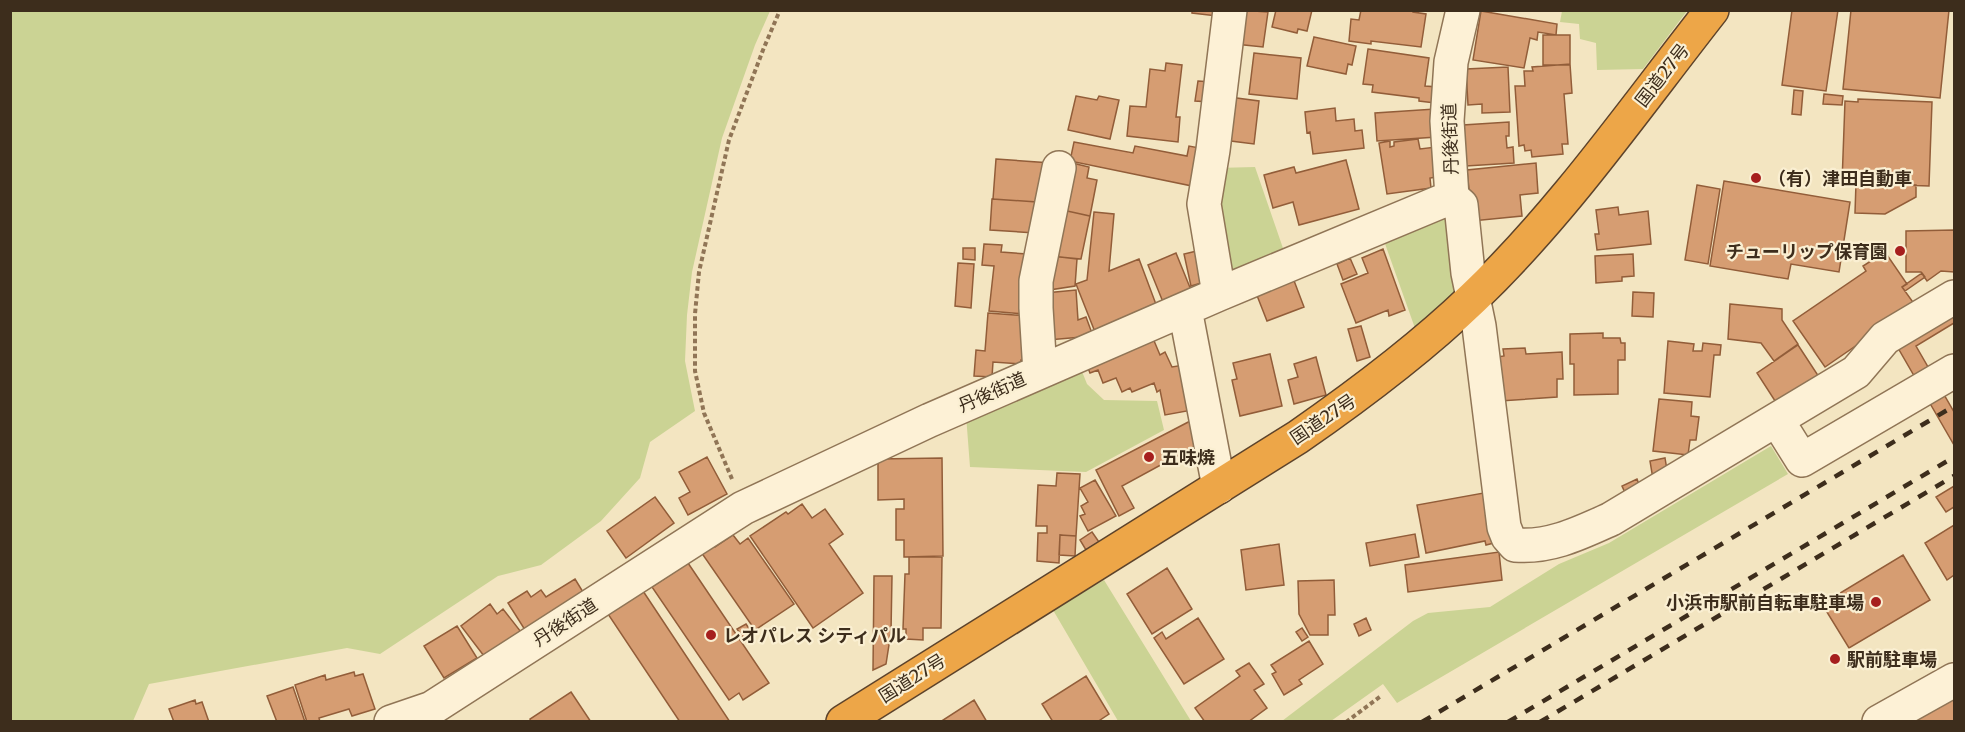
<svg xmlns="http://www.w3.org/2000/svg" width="1965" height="732" font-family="Merriweather,'Noto Sans JP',serif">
	<rect width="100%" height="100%" fill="#f3e5c1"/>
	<path fill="#cbd394" d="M1585,10H1687V11L1643,69L1597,70L1596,43L1580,39L1579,24L1560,22L1562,11Z
		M10,11H770L755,45L722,138L692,272L687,315L685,361L695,411L650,442L640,478L601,521L541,565L498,576L380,654L347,648L149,684L133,721H11Z
		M1255,167L1285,254L1224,281L1216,168Z
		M1456,209L1464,287L1416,331L1383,238Z
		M1079,364L1087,384L1104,400L1157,401L1164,430L1086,472L970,467L966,415Z
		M1771,446L1788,474L1397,703L1383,684L1331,721H1282L1413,621L1428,613L1490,607L1559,564L1609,543Z
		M1104,580L1191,721H1118L1053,610Z"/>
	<path fill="#d69d72" stroke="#925d39" stroke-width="1.5" d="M1192,10H1218L1217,16L1192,13Z
		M1239,10L1268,12L1263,47L1235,44Z
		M1276,10H1312L1307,31L1298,29L1297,33L1272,27Z
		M1361,10H1413V12L1426,14L1421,47L1371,41V44L1349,41L1351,19L1359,20Z
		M1792,10H1838L1826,91L1782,85Z
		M1851,10H1949L1940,98L1843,89Z
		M1481,11L1557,24L1556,35L1538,32L1537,40L1530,38L1524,68L1473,60Z
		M1543,35H1570V65H1543Z
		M1314,37L1356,46L1352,65L1348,64L1346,74L1307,66Z
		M1368,49L1429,58L1425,86L1438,87L1435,103L1419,101V98L1372,92L1373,85L1363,84Z
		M1254,53L1301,58L1297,99L1249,94Z
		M1166,63L1182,65L1176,117H1180L1178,142L1127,136L1130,106L1146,107L1150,69L1165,71Z
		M1570,64L1572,93L1564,94L1568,144H1562L1563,154L1532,157L1531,150L1525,151L1524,145L1519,146L1515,86H1525L1524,71H1533L1532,67Z
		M1508,67L1510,112L1482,113V104L1468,105L1466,69Z
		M1198,81L1211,82L1209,102L1195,101Z
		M1794,90L1803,91L1801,115L1792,114Z
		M1824,94L1843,96L1842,105L1823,104Z
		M1076,96L1097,100L1099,96L1119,100L1110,139L1068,130Z
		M1229,97L1259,101L1254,144L1223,140Z
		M1858,99L1932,102L1929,186L1842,183L1845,101L1858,102Z
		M1335,108L1336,121L1354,119L1355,131L1362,130L1364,148L1313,154L1310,132L1307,133L1305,112Z
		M1435,109L1437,137L1377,141L1375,113Z
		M1509,122V136H1506L1507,148L1513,147L1514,163L1466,166L1463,125Z
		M1418,139L1420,149L1436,147V177L1430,178L1431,188L1387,194L1379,143L1390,141V147L1394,146V142Z
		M1074,142L1133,153L1135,146L1187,156L1189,146L1205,149L1197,187L1070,161Z
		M996,159L1051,163L1037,202L993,199Z
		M1346,160L1359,209L1299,225L1293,202L1273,208L1264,175L1294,167L1296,173Z
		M1068,162L1089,167L1087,178L1097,180L1090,216L1058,209Z
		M1536,163L1538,193L1520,195L1522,216L1472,221L1467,170Z
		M1724,181L1850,202L1839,272L1791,264L1788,279L1710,266Z
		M1856,183L1916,185V197L1885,214L1855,213Z
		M1697,185L1720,189L1708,264L1685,260Z
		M992,199L1037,202L1035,233L990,230Z
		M1618,207L1619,215L1648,211L1651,244L1597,250L1595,234H1599L1596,210Z
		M1058,209L1090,216L1081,259L1049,256Z
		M1094,212L1114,214L1109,271L1139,259L1157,307L1095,332L1076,284L1087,280Z
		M1954,230V272L1941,271L1927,281L1921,272H1906V231Z
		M984,244L1002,245L1001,252L1027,254L1024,314L989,311L994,266L982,265Z
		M963,248H975V260L963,259Z
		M1383,249L1405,310L1389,316L1388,310L1356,323L1341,284L1368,273L1362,258Z
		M1201,250L1208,281L1191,286L1184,254Z
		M1885,252L1907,284L1902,287L1915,305L1825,367L1793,321L1866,271L1863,266Z
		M1176,253L1191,290L1163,302L1148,265Z
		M1633,254L1634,276L1622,277V281L1596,283L1595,256Z
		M1052,256L1077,259L1075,286L1049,290Z
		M1350,258L1357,274L1343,280L1337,264Z
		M958,263L974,264L971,308L955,306Z
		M1922,273L1925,277L1905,291L1902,287Z
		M1293,278L1304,307L1267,321L1256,293Z
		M1076,290L1078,320L1086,317L1093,336L1048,340L1045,293Z
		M1633,292L1654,293L1653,317L1632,316Z
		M1730,304L1782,309V320L1798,344L1774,361L1761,343L1728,339Z
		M1954,306V323L1916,346L1954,412V445L1894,341Z
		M988,313L1029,316V361L1021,360V364L993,362L992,377L974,376L976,350L985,351Z
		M1361,326L1370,357L1357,361L1348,329Z
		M1603,333V338H1620L1621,343H1625V360H1618V394L1574,395V364H1570V334Z
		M1152,336L1160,355L1165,352L1172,367L1190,364L1198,409L1165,415L1160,390L1157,392L1154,383L1132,392L1130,388L1122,392L1116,378L1103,383L1098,370L1090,373L1086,363Z
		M1668,341L1694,344L1693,351H1702L1703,343L1721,345L1720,355H1714L1710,397L1664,393Z
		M1798,345L1819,377L1777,404L1757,373Z
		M1525,348L1526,354L1562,352L1563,379H1557V397L1500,401L1498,357L1504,356L1503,349Z
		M1270,354L1282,406L1240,416L1232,380L1237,379L1233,363Z
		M1316,357L1326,395L1294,404L1288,380L1298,377L1294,364Z
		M1659,399L1692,402L1691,416L1699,417L1696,440H1690L1688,455L1653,451Z
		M1196,418L1201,443L1122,486L1134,508L1119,516L1096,470Z
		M707,457L727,494L688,515L679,498L690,492L679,472Z
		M942,458L943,556L904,557V540H896V509H904V499L878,500V459Z
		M1665,458L1668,476L1654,485L1650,461Z
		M1057,473L1080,474L1076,536L1060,535L1059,563L1037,561L1038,533H1047V526H1036L1038,485L1056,486Z
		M1637,479L1641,490L1627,497L1622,486Z
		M1095,480L1116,516L1088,531L1080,516L1085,514L1081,506L1088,502L1080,488Z
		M1954,486V507L1946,512L1936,497Z
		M1489,492L1498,542L1486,545L1485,541L1426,553L1417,505Z
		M655,497L674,523L626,558L607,531Z
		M802,504L812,518L825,509L843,534L829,544L863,593L813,628L750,536L786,512L788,514Z
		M1954,525V575L1947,580L1925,543Z
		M1092,532L1099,542L1086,550L1080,540Z
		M1415,534L1419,557L1370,566L1366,543Z
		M733,535L740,544L748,538L794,604L755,630L701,552L713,544L715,547Z
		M1060,535L1076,536L1075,556L1059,555Z
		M1279,544L1284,585L1246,590L1241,550Z
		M1499,552L1502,580L1408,592L1405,565Z
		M1903,555L1930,600L1849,648L1822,604Z
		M909,557H942L941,628H923V640L906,639V629H903L905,574H909Z
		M688,563L769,683L743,700L739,693L729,700L652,587Z
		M1167,568L1192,609L1152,634L1127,594Z
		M874,576H892L891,632L886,664L873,670Z
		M575,579L583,592L525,630L508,603L527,591L531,597L541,590L546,597Z
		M1334,580L1335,615H1328V635H1310L1299,614L1298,581Z
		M643,591L730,722H680L608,614Z
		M490,604L497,614L503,609L521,632L484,656L461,626Z
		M1198,618L1224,659L1184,684L1154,638L1162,632L1166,639Z
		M1366,618L1371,630L1359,636L1354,624Z
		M746,624L754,636L746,642L737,629Z
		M457,626L477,658L444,678L424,646Z
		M1302,628L1308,637L1302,641L1296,632Z
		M1309,641L1323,664L1299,680L1302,684L1284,695L1272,674L1276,672L1271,665Z
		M1249,663L1264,684L1254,690L1267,708L1248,722H1205L1195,708L1240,676L1236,671Z
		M354,672L355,676L363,674L375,709L352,716L349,709L319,718L320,722H307L295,685L325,675L326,680Z
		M1086,676L1109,714L1097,722H1053L1042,704Z
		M293,687L305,722H277L267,696Z
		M571,692L591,722H531L530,719Z
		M1954,698V722H1911Z
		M195,700L196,704L202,702L209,722H174L169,709Z
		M974,700L987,722H940Z"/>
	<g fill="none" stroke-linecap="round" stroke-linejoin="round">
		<defs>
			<path id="minor" d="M1452,197L1461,205L1468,273L1479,326L1504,527L1508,537L1515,545C1550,548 1580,533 1611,519L1856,372L1885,338L1954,297
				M1219,294L1204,204L1213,150L1230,10
				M1185,309L1219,487
				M1040,372L1036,308V281L1059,168
				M1777,420L1802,460L1954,371
				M391,722L432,708L743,508L930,420L1219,294L1452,197L1447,121L1451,62L1463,10
				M1879,722L1954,680"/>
			<path id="highway" d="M843,722L1298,437C1360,394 1419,350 1473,298C1563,212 1635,108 1712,10"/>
		</defs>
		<use href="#minor" stroke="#907556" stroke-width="36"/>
		<use href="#highway" stroke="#5d432b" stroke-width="36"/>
		<path stroke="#907556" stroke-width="4" stroke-dasharray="4.5 3" stroke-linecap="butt" d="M732,479L704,413L695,371V314L699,272L729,140L763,50L780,10
			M1346,722L1381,696"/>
		<use href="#minor" stroke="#fdf1d6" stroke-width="33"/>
		<use href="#highway" stroke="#eda648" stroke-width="33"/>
		<path stroke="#3d2d1c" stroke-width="4.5" stroke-dasharray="10 10" stroke-linecap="butt" d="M1422,722L1954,406
			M1508,722L1954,457
			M1540,722L1954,476"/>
	</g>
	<g fill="#a61f1e" stroke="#faefd2" stroke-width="2">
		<circle cx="1756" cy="178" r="6"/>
		<circle cx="1900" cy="251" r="6"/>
		<circle cx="1149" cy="457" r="6"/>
		<circle cx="1876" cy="602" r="6"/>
		<circle cx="711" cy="635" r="6"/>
		<circle cx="1835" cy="659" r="6"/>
	</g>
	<g text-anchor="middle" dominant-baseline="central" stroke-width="4.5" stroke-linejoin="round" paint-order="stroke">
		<g font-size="18" fill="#3d2d1c" stroke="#faefd2">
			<text transform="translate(1662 75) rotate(-52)">国道27号</text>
			<text transform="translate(1450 139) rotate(-92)">丹後街道</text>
			<text transform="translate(992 392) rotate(-24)">丹後街道</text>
			<text transform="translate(1323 419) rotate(-34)">国道27号</text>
			<text transform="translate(565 622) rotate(-33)">丹後街道</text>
			<text transform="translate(912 678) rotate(-32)">国道27号</text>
		</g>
		<g font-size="18" font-weight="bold" fill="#3d2d1c" stroke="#faefd2" text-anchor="start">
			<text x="1768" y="178">（有）津田自動車</text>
			<text x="1888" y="251" text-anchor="end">チューリップ保育園</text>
			<text x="1161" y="457">五味焼</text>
			<text x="1864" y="602" text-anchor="end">小浜市駅前自転車駐車場</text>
			<text x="723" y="635">レオパレス シティパル</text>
			<text x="1847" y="659">駅前駐車場</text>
		</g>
	</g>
	<rect width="1965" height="732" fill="none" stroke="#3d2d1c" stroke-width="24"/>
</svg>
